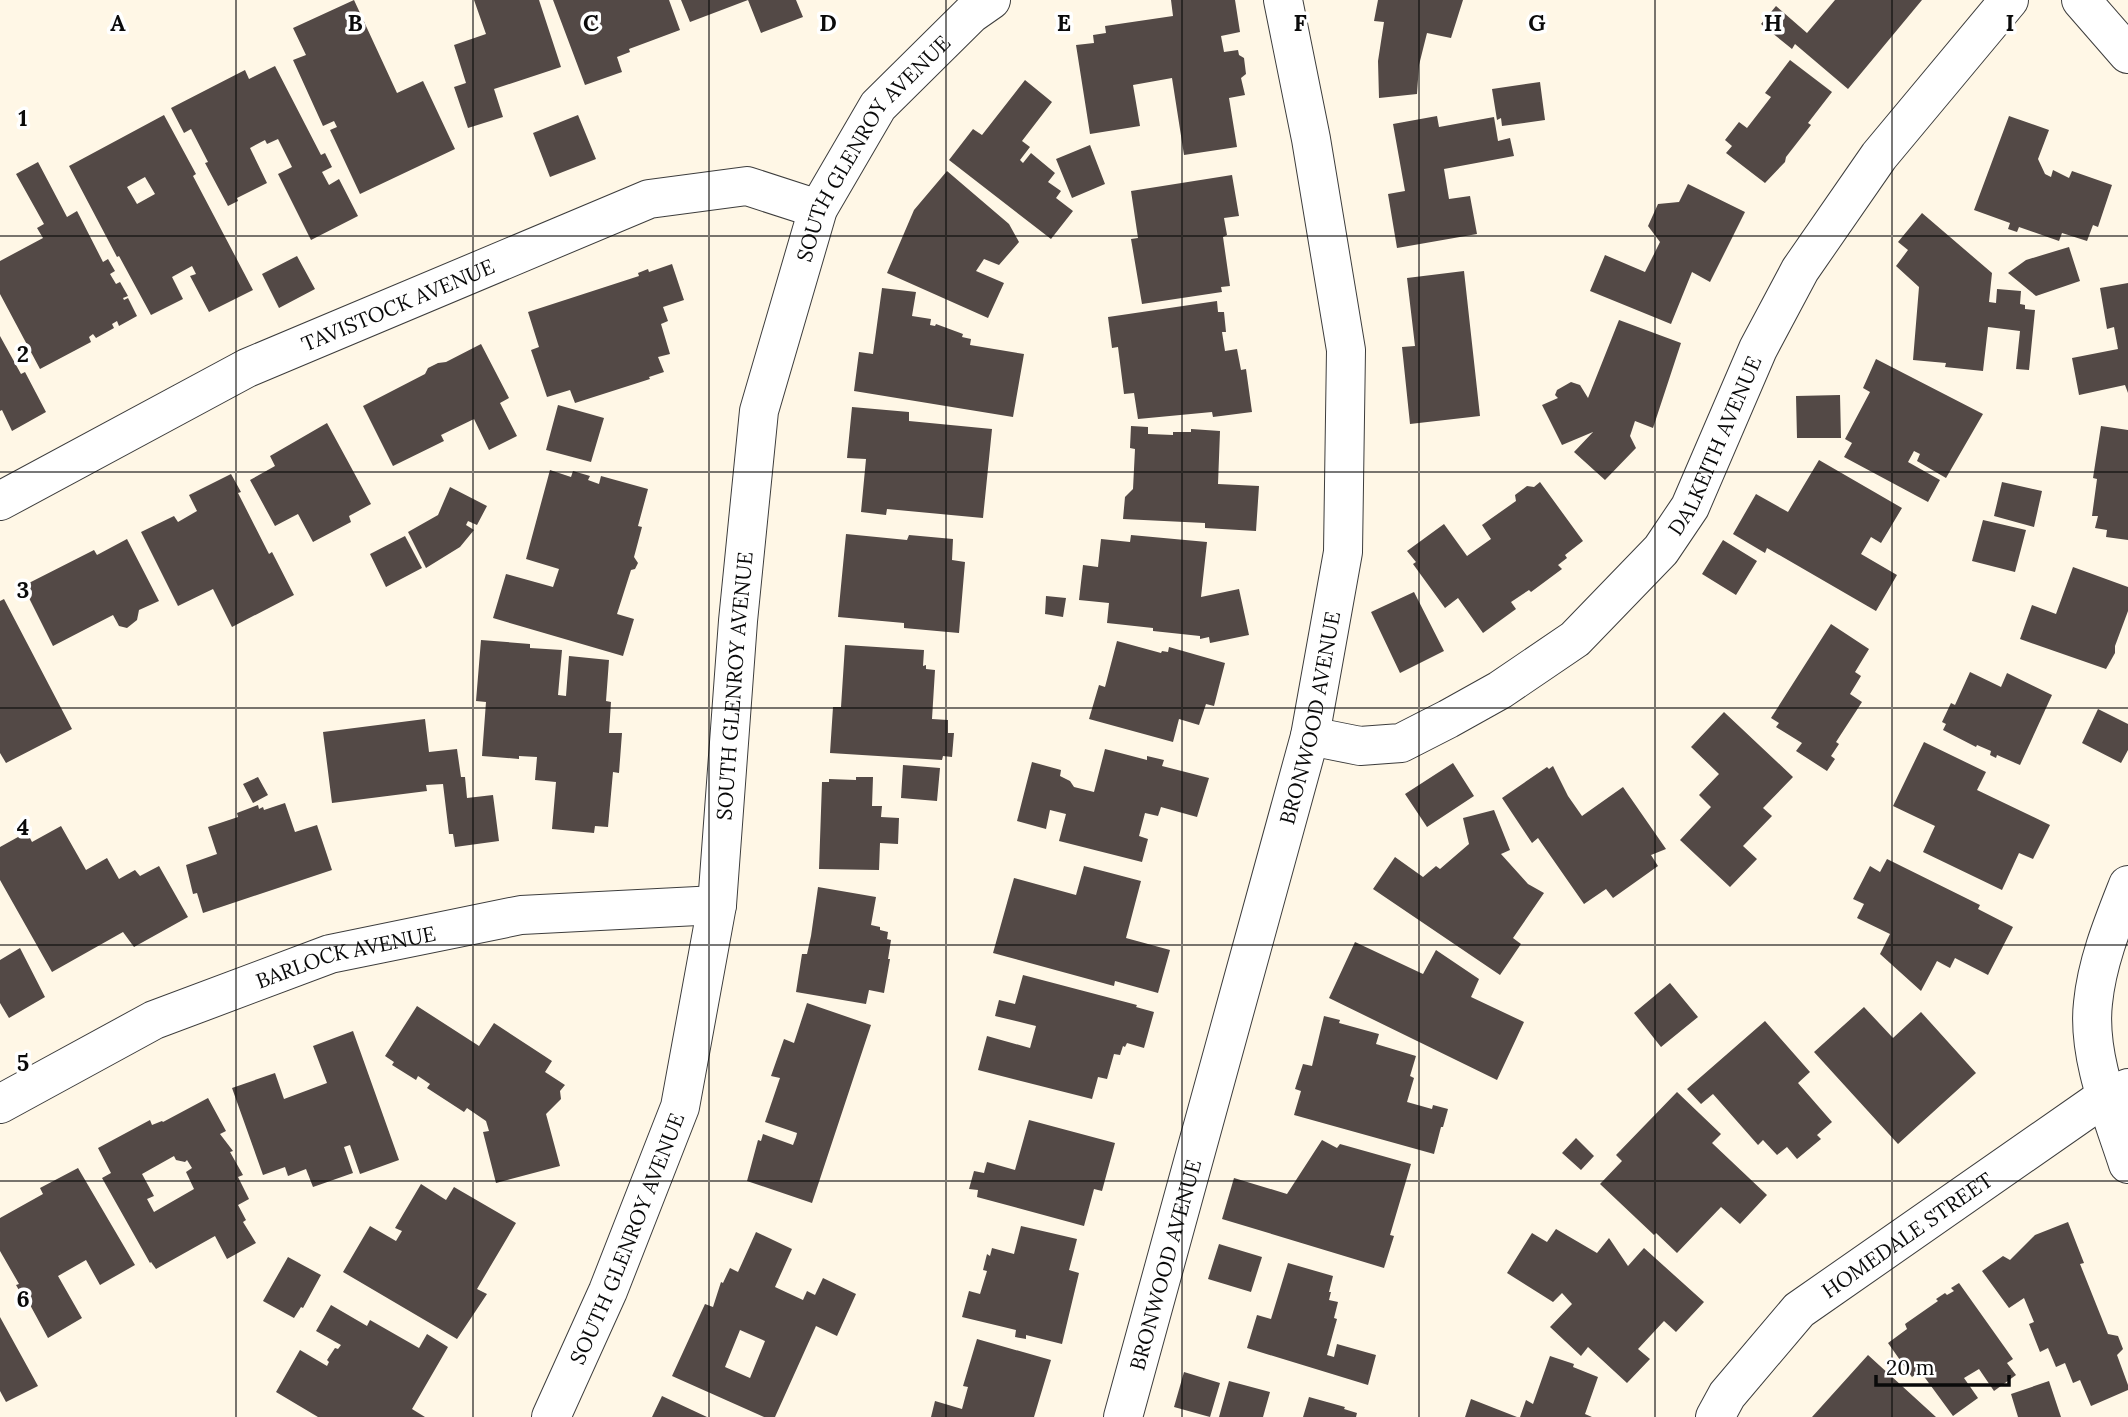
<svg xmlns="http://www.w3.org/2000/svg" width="2128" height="1417" font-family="Lora,serif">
	<rect width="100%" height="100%" fill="#fff7e6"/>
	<path fill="#534946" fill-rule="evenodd" d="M354,0L397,93L423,81L455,149L360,194L330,130L337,127L334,121L323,126L293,60L306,55L293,28Z
		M474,0H539L561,67L494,89L503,117L468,128L454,87L466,83L454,45L486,34Z
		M553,0H669L680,30L629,49L630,52L617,57L622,72L585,85Z
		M681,0H748L690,22Z
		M748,0H796L803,17L761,33Z
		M1171,0H1235L1240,32L1221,36L1224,52L1238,50L1239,55L1244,58L1246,74L1241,78L1245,95L1229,98L1237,147L1184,155L1172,78L1133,85L1140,126L1090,134L1076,45L1094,43L1093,35L1106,33L1105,26L1173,16Z
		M1378,0H1463L1451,38L1427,33L1419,65L1417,94L1379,98L1378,61L1384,22L1374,21Z
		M1835,0H1922L1848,89L1795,44L1792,49L1761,24L1776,6L1807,33Z
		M1790,60L1832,92L1808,123L1811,125L1786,157L1785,162L1765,183L1726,153L1732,146L1725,140L1739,122L1747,128L1771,97L1765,93Z
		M275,66L321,155L325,153L332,167L322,172L329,185L339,179L358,216L311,240L278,174L292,167L278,139L267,144L265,140L250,148L267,183L237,198L238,201L228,206L205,163L208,162L191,129L184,133L171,108L245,70L249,79Z
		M1025,80L1052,102L1022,141L1030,147L1020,160L1023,163L1031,153L1055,173L1048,182L1061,191L1056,198L1073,211L1051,239L949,160L973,129L982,135Z
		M1540,82L1545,120L1502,126L1501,118L1497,120L1492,89Z
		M164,115L196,174L193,176L253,290L209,312L190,276L196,274L192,266L172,277L183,299L151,315L119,256L117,257L69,166ZM145,177L155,194L137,204L127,187Z
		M578,115L596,159L550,177L533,133Z
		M1437,116L1439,127L1494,117L1498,141L1510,138L1514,156L1444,169L1449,199L1470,196L1477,234L1397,248L1388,194L1405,191L1393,124Z
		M2009,116L2049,130L2038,159L2045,174L2051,177L2053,170L2069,178L2072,171L2112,185L2098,227L2093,225L2087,241L2062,233L2059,241L2019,227L2017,232L2008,229L2010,223L1974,210Z
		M1090,145L1105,184L1072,198L1056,159Z
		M38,162L67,217L77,211L103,262L108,259L115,271L110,274L116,284L120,282L128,296L123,298L124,300L128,298L137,316L119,326L117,321L112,324L114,328L96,338L93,334L89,337L91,342L40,369L0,294V261L43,238L37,228L44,224L16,174Z
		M947,171L1009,224L1019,242L999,265L984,259L976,271L1004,283L988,318L887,273L914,210Z
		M1232,175L1239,216L1224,218L1227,235L1223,237L1230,286L1221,287L1222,292L1142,304L1131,239L1138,238L1131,191Z
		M1688,184L1745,212L1710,282L1692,272L1671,324L1590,291L1605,255L1645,272L1660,242L1648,226L1658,204L1679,202Z
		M1922,213L1992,273L1989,302L1996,303L1997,289L2021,291L2020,304L2025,305V309L2035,310L2029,370L2016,369L2020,331L1988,327L1983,371L1945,367L1946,363L1913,360L1919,287L1896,266L1908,250L1898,242Z
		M2069,247L2080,281L2036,296L2008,273L2026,260Z
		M297,256L315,289L279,308L262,274Z
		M672,264L684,300L663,307L668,321L661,324L670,354L658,357L664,372L649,377L650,379L575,403L570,390L547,397L531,350L539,347L528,312L639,276L638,273L648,269L649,272Z
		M1464,271L1480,416L1410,424L1402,347L1415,346L1407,278Z
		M2128,283V393L2125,385L2079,395L2072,358L2118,349L2114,327L2107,329L2100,288Z
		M882,288L916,292L912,316L931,319L930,325L935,326L936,324L963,334L962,337L971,339L970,345L1024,354L1013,417L854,391L859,352L873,354Z
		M1217,301L1218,312H1224L1226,332H1222L1225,351L1237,349L1241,370L1246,369L1252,412L1213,417L1212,412L1138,419L1134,393L1124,394L1118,347L1112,348L1108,317Z
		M1619,320L1681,343L1653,428L1635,421L1630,436L1636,448L1605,480L1574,452L1593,432L1562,445L1542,405L1558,398L1555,395L1557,390L1571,382L1580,385L1588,398Z
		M0,336L21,374L25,372L46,412L12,431L2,410L0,411Z
		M481,344L509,398L500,403L517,436L489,450L474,419L441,435L444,441L393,466L363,406L425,374L428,368L438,363L446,362Z
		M1876,359L1983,414L1946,478L1917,461L1920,454L1914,451L1908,462L1940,480L1928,502L1844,457L1852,443L1845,439L1870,392L1863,388Z
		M1840,395L1841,438H1797L1796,396Z
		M558,405L604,418L591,462L546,450Z
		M852,407L909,412V421L992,429L983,518L887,509L886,515L861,512L866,459L847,458Z
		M327,423L371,504L349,516L351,522L313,542L298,514L275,526L250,480L275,466L270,456Z
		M1131,426L1148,427V434L1173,435V432H1191V429L1220,431L1218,484L1259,486L1256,531L1205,528V523L1123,519L1125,497L1133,489L1135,449L1130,448Z
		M2101,426L2128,430V540L2106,537L2107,530L2095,528L2098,516H2092L2097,479L2093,478Z
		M1819,460L1902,508L1881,543L1871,537L1861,554L1897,575L1876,611L1767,548L1765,553L1733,534L1756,494L1788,512Z
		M550,470L571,477L573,471L590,476L588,480L599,484L601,476L648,489L638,526L642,527L634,557L638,563L635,569L631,570L617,614L634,619L623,656L493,618L506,574L553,587L559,569L526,559Z
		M231,474L241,492L238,493L269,554L272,552L294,595L232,627L213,589L178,606L141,532L174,516L178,522L197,511L189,495Z
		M1540,482L1583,541L1565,555L1567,558L1558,565L1562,569L1531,592L1529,590L1511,602L1516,609L1483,633L1458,598L1445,608L1413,564L1416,562L1407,551L1444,524L1467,556L1491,539L1482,525L1516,501L1515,495L1527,486L1534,487Z
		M2002,482L2042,491L2034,527L1994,516Z
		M450,487L487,506L477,525L468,521L466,525L474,530L460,547L426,568L408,532L438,515Z
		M1983,520L2026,530L2015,572L1972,561Z
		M846,534L907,540L909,535L953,539L952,560L965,562L959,633L904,628V623L838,617Z
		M1131,535L1207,542L1201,597L1239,589L1249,635L1210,643L1209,637L1200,639V636L1153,631V628L1107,623L1109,603L1079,600L1083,565L1098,567L1101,539L1130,542Z
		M405,536L422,568L386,587L370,554Z
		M127,539L159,601L139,610L137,620L127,628L119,626L113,615L53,646L23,586L94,550L97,555Z
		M1723,540L1757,561L1736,595L1702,574Z
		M2073,567L2128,587V611L2115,646V653L2106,669L2020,639L2032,605L2056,614Z
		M1414,592L1444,651L1400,673L1371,612Z
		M1046,596L1066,598L1063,617L1045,614Z
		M4,599L72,729L6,763L0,753V601Z
		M1831,624L1869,649L1855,672L1861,676L1850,694L1862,702L1836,742L1839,744L1831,756L1835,759L1827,771L1796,751L1802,743L1776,727L1779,723L1771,718Z
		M481,640L530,644V648L562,650L558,695L566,696L569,656L609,660L606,701L611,702L609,733H622L619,773L613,772L608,827L595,826L594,833L552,829L556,782L535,780L537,757L519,756V759L482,756L486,702L476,701Z
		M1117,641L1161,653L1162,651L1168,652L1169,647L1225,663L1214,706L1206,704L1199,725L1179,719L1173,742L1089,719L1099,685L1105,687Z
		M845,645L924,650L923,666L926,665V669L935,670L932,719L948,720V733H954L952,757L943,756L942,760L830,753L833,707H841Z
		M1970,672L2001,687L2007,673L2052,695L2020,765L1997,755L1996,758L1990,755L1991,751L1977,745L1976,747L1943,730L1946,724L1942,722L1951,703L1955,705Z
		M2098,709L2128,724V750L2121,763L2082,743Z
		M1724,712L1793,777L1763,808L1772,816L1743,846L1757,859L1730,887L1680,840L1711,807L1699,795L1719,774L1691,747Z
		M425,719L429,752L457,749L461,777H465L467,798L493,795L499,841L455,847L453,834H449L443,784L426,785L427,791L332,803L323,732Z
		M1924,742L1986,772L1977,790L2050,825L2033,859L2019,853L2002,890L1923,852L1935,826L1893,806Z
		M1105,749L1147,760V756L1164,760L1162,766L1209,778L1197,817L1161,807L1158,816L1145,813L1139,836L1148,839L1142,862L1059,841L1066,814L1050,810L1046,829L1017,821L1032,762L1061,770L1060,776L1070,781L1074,787L1094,792Z
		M1453,763L1474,796L1427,827L1405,794Z
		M903,765L940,768L937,801L901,798Z
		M1553,766L1568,796L1582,816L1623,787L1666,849L1651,855L1658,866L1613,898L1606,889L1584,904L1538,838L1532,843L1502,798L1547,767L1549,769Z
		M258,777L268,795L253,803L243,784Z
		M856,777H873L872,806H882L881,817L899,818L898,844L880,843L879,870L819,869L822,782H829V779L856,780Z
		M285,803L295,832L317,825L332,870L203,913L197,893L193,894L186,865L217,854L208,827L238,817L237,813L258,805L259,809L263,807L264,810Z
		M1494,810L1510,850L1501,854L1528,884L1544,893L1513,938L1521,944L1500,975L1373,889L1395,857L1423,877L1436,866L1440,869L1469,844L1463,818Z
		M61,826L86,870L107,858L119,879L135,870L140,876L159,866L188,917L134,947L123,932L52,972L0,880V847L27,832L32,842Z
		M1887,859L1980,905L1978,909L2013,927L1988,975L1955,958L1950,968L1937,961L1921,991L1880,954L1890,934L1857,918L1864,904L1853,899L1870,866L1880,872Z
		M1084,866L1141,881L1126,938L1170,950L1158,993L1115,981L1114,986L993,953L1014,878L1076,895Z
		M818,887L876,897L871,925L880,927V930L888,932L887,939L891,940L888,959H890L884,993L869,990L866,1004L796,992L802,954H807L811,936Z
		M1355,942L1423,974L1436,950L1479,979L1471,997L1524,1022L1497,1080L1329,998Z
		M20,948L45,997L9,1018L0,1003V960Z
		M1023,975L1137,1005L1136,1007L1154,1012L1144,1048L1127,1043L1125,1047L1123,1046L1120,1055L1114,1054L1107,1079L1098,1077L1092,1099L978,1070L987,1036L1030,1048L1036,1026L995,1016L999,1000L1015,1004Z
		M1670,983L1698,1017L1661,1047L1634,1013Z
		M807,1003L871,1025L812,1203L747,1181L758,1140L761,1141L763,1134L793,1145L796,1137L797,1133L765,1122L780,1078L771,1076L784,1039L794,1043Z
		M417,1006L479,1046L494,1023L552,1061L545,1072L565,1085L560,1091L561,1099L546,1114L560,1166L496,1183L483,1132L489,1131L486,1121L467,1108L464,1112L427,1088L430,1084L418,1076L416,1080L392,1065L394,1062L385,1056Z
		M1864,1007L1893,1038L1921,1012L1976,1073L1898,1144L1814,1052Z
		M1324,1016L1340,1020L1339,1023L1379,1034L1376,1044L1416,1056L1410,1076L1414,1078L1407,1102L1432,1109L1433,1105L1448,1109L1443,1127H1441L1434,1154L1294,1115L1301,1091L1295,1089L1303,1064L1312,1066Z
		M1765,1021L1810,1072L1798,1083L1832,1122L1817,1135L1821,1139L1797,1159L1787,1147L1777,1155L1763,1140L1758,1145L1713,1094L1701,1104L1687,1089Z
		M353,1031L399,1160L360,1174L350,1145L344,1147L353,1173L313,1187L306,1169L288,1176L285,1167L263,1175L232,1088L275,1073L284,1099L327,1083L313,1046Z
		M1677,1092L1721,1134L1712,1143L1767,1195L1740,1224L1721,1207L1677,1253L1656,1233L1654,1235L1600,1184L1622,1161L1616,1155Z
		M208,1098L226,1131L220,1134L233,1151L230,1152L243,1175L238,1177L249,1199L238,1205L246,1220L243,1222L256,1243L227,1259L215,1236L156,1269L151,1262L150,1263L102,1178L111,1173L98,1148L150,1120L152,1125L162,1121L163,1122ZM174,1156L176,1160L185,1162L187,1160L192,1168L186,1172L194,1189L154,1212L147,1199L154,1196L142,1174Z
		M1029,1120L1115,1143L1102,1191L1094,1189L1084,1226L977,1197L978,1190L969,1189L974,1171L984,1173L987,1162L1015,1170Z
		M1576,1138L1594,1156L1581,1170L1562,1153Z
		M1322,1140L1337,1148L1340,1144L1411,1164L1390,1235L1394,1236L1384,1268L1222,1219L1234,1178L1287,1194Z
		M78,1168L135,1265L100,1285L86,1260L58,1276L82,1318L48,1338L29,1303L27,1304L16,1285L19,1284L0,1251V1218L43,1194L40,1188Z
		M421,1184L446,1200L454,1187L516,1223L477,1289L487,1294L457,1339L343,1272L370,1226L396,1241L402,1231L395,1228Z
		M2068,1222L2084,1263L2080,1264L2108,1334L2118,1336L2123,1349L2117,1355L2128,1385V1390L2091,1406L2080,1380L2073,1383L2065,1363L2056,1367L2048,1348L2040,1352L2029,1324L2034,1322L2024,1298L2009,1308L1982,1271L2003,1256L2010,1260L2035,1235Z
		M1021,1226L1077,1239L1069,1270L1079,1273L1062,1344L1026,1335V1339L1015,1337L1016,1330L962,1317L969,1291L980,1294L987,1271L983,1270L987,1254L990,1256L992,1248L1014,1254Z
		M1556,1229L1597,1253L1609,1238L1628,1266L1644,1248L1704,1302L1676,1332L1664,1321L1638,1349L1650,1359L1627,1383L1588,1347L1581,1356L1550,1327L1572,1304L1562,1293L1553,1302L1507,1273L1532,1233L1547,1242Z
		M756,1232L792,1249L775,1287L803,1300L807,1291L815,1295L823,1278L856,1294L837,1336L816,1326L775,1417H764L672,1376L705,1304L713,1307L721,1282L723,1283L730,1268L738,1272ZM740,1330L765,1341L750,1378L725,1367Z
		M1219,1244L1262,1257L1251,1292L1208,1279Z
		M288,1257L321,1275L303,1308L301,1307L294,1318L263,1301Z
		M1288,1263L1333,1276L1329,1292H1331L1329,1300L1338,1302L1334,1318L1337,1319L1327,1355L1334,1357L1337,1344L1376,1355L1368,1385L1247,1348L1257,1315L1271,1319Z
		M1959,1283L2013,1359L2007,1363L2016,1375L1994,1391L1979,1369L1964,1378L1978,1398L1953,1416L1920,1371L1912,1377L1888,1343L1907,1329L1905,1324L1938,1301L1936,1299L1945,1293L1947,1295L1954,1291L1951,1288Z
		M331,1305L367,1326L370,1320L419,1348L427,1334L448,1347L412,1409L425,1417H318L276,1392L300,1350L327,1366L329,1362L327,1360L335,1348L338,1349L341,1345L316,1331Z
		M0,1317L38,1386L6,1402L0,1391Z
		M977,1339L1051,1360L1034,1417H931L935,1401L962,1409L968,1387L963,1386Z
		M1868,1355L1936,1417H1812Z
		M1550,1356L1574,1364L1573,1367L1598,1377L1585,1414L1592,1417H1520L1526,1400L1533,1404Z
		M1184,1372L1220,1383L1210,1417L1174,1407Z
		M1229,1381L1270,1392L1263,1417H1219Z
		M2049,1381L2061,1417H2018L2011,1394Z
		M662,1396L707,1417H652Z
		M1309,1397L1345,1407L1344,1409L1357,1413L1356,1417H1303Z
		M1471,1399L1517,1417H1465Z"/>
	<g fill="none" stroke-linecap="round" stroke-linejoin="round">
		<defs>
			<g id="street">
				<path d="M2081,0L2128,54"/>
				<path id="s1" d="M0,501L247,368L649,199L747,186L818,209"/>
				<path id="s2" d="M1310,736L1360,746L1401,743L1448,719L1500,690L1575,639L1661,550L1690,507L1758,349L1800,270L1879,156L2009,0"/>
				<path d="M2128,885C2113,923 2097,962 2093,1003C2087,1055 2112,1115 2128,1164"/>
				<path id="s3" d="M0,1104L154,1020L330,954L521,915L717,905"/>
				<path id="s4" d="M551,1417L608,1291L680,1107L717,905L738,621L759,411L818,209L878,106L971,14L991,0"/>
				<path id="s5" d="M1123,1417L1310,736L1343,552L1346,350L1311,139L1283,0"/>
				<path id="s6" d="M1715,1417L1727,1395L1799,1310L2106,1096L2128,1088"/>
			</g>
		</defs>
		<use href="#street" stroke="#3d3d3d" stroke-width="40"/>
		<use href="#street" stroke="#fff" stroke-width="38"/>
	</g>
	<path fill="none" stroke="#0a0a0a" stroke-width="2" stroke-opacity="0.55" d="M236,0V1417M473,0V1417M709,0V1417M946,0V1417M1182,0V1417M1419,0V1417M1655,0V1417M1892,0V1417M0,236H2128M0,472H2128M0,708H2128M0,945H2128M0,1181H2128"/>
	<g text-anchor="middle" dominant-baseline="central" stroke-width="7" stroke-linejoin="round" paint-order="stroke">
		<g font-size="21" fill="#0a0a0a" stroke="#fff">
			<text stroke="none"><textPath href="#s4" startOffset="1328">SOUTH GLENROY AVENUE</textPath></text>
			<text stroke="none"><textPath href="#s1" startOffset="444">TAVISTOCK AVENUE</textPath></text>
			<text stroke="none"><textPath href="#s2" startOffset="537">DALKEITH AVENUE</textPath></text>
			<text stroke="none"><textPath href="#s4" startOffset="761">SOUTH GLENROY AVENUE</textPath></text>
			<text stroke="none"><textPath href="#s5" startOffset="724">BRONWOOD AVENUE</textPath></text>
			<text stroke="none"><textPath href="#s3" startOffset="378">BARLOCK AVENUE</textPath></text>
			<text stroke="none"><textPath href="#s6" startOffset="268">HOMEDALE STREET</textPath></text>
			<text stroke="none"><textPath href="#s4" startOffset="194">SOUTH GLENROY AVENUE</textPath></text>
			<text stroke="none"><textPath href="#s5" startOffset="158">BRONWOOD AVENUE</textPath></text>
		</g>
	</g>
	<g font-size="23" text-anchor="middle" font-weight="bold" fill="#0a0a0a" stroke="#fff" stroke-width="7" stroke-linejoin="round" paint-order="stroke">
		<text x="118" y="31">A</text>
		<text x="355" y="31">B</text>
		<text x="591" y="31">C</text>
		<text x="828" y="31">D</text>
		<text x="1064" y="31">E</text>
		<text x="1300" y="31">F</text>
		<text x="1537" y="31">G</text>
		<text x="1773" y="31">H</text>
		<text x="2010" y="31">I</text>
		<text x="23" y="126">1</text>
		<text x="23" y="362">2</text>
		<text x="23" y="598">3</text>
		<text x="23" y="835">4</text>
		<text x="23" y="1071">5</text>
		<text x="23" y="1307">6</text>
	</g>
	<path d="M1876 1375v10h133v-10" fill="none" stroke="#0a0a0a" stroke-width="3.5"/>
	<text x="1886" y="1375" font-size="21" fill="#0a0a0a" stroke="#ffffff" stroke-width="5" paint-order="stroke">20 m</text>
</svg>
